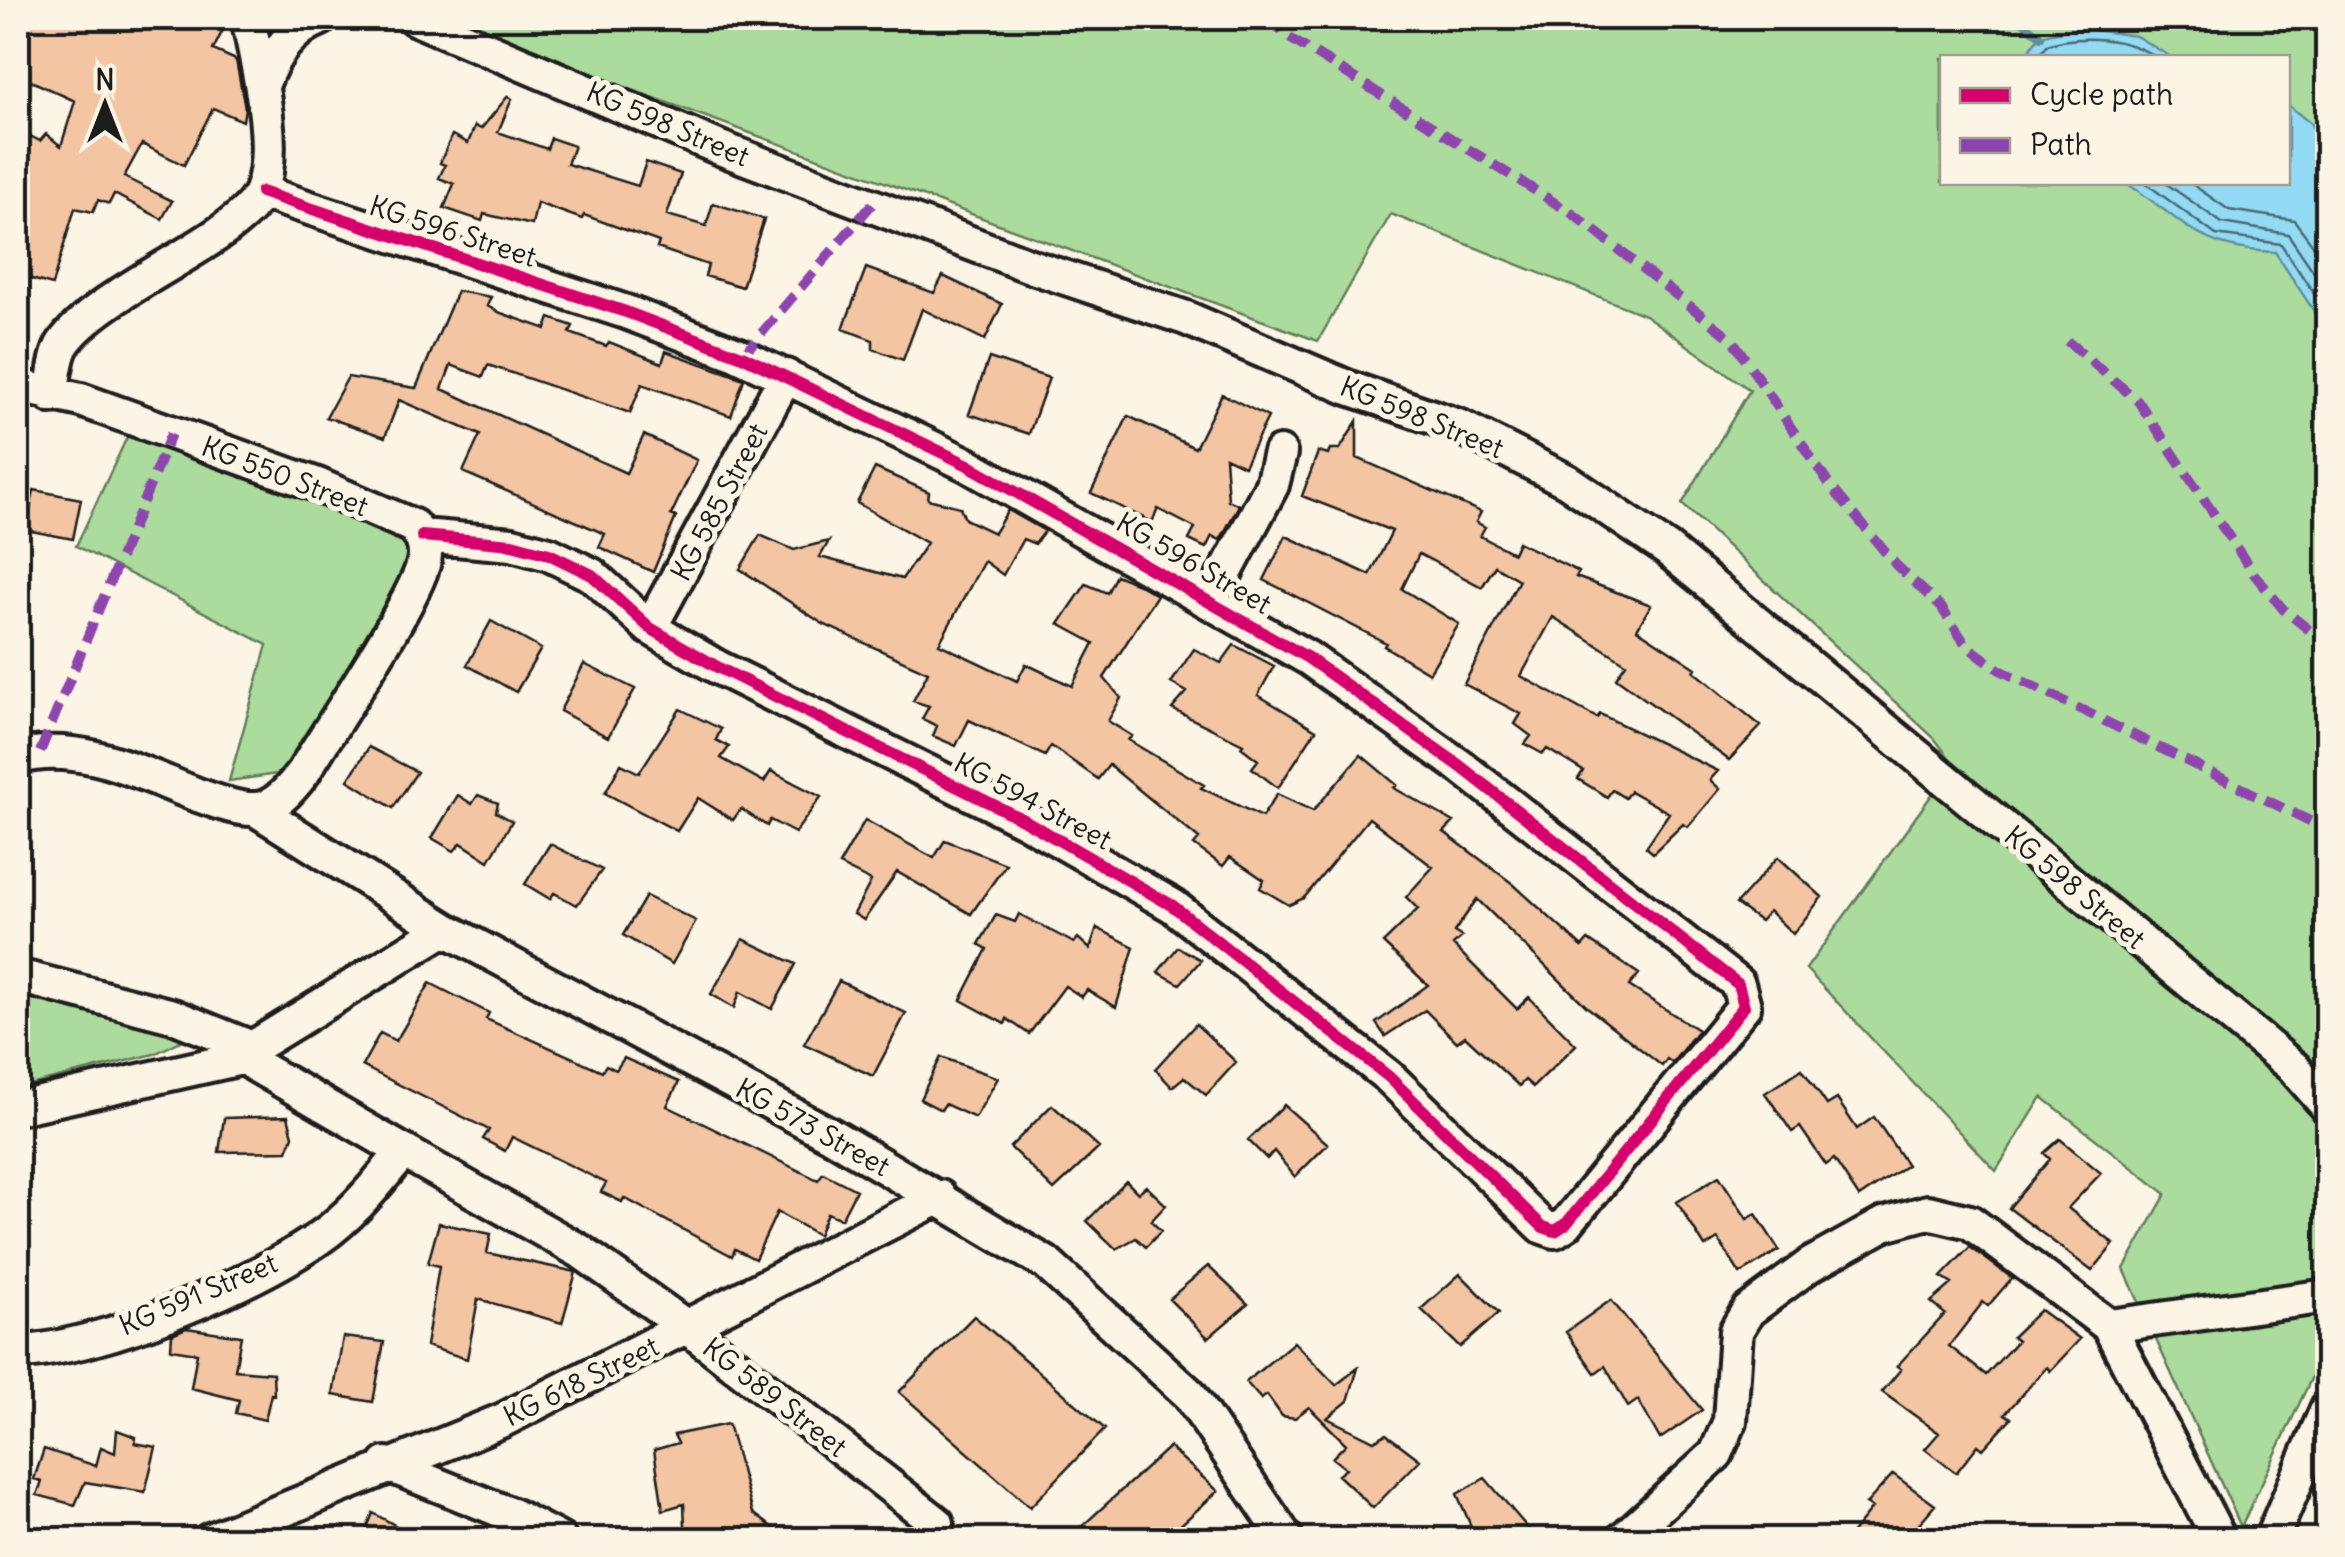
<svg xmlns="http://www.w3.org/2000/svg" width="2345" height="1557" font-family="Delius,sans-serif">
	<rect width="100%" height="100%" fill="#fcf5e5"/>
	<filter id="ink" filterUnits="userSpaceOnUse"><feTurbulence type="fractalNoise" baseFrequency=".01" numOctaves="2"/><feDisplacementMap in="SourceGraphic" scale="20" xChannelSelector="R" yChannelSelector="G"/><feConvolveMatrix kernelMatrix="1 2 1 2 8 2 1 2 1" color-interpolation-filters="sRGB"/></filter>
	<g filter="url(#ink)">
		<path fill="#acdc9d" stroke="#647c5c" stroke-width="2.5" fill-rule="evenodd" d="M2327,18V1345L2241,1527L2124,1269L2166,1194L2042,1097L1996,1171L1806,969L1954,764L1934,738L1682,504L1750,390L1645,315L1391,214L1318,341L439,19ZM1942,58H2288V182H1942Z
			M193,432L422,523L433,561L304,770L229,781L267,645L76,546L129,433L154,446Z
			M18,974L201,1031L154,1054L18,1088Z"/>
		<path fill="#93daf4" stroke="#638e9e" stroke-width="2.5" d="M2087,29L2136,36L2171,57H2029C2031,29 2065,31 2087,29Z
			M2288,105L2310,123L2327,147V331L2275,252C2195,249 2187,222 2126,183L2288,182Z"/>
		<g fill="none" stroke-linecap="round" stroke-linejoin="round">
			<path stroke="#4c6872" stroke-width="2.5" d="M2038,58L2047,45C2080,34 2127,37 2157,58
				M2144,182L2216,235L2281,244L2328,315
				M2164,182L2222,223L2288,234L2328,293
				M2189,182L2229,210L2294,220L2328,265"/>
			<path stroke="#638e9e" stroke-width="8" d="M2018,18L2041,37"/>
		</g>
		<path fill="#f4c5a3" stroke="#1c1c1c" stroke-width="2.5" d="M18,18H229L213,50L236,60L245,108L243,121L213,108L184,165L142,144L124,177L172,201L162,219L114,194L109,204L98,200L93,212L75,208L52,285L18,275V130L40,141L46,134L61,146L75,101L18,75Z
			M508,96L512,99L498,132L547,149L551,138L574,146L567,164L638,186L646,162L681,174L667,215L706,226L713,203L764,219L742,287L705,276L708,265L657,248L659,242L584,215L582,219L537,203L532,225L484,214L482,221L444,208L454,184L439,178L445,165L440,163L452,135L468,143L475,126L481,129Z
			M866,268L934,293L943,276L1002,304L985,340L922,309L903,360L873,349V340L843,329Z
			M457,291L491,297L487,306L501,313L546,329L550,318L573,326L570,333L606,346L609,342L662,363L666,351L744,379L731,416L642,384L630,413L488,365L483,377L451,365L442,389L626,473L644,435L697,460L671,515L676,517L653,572L599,547L605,534L463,472L480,435L399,400L385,437L326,417L348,377L416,388Z
			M989,358L1049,378L1029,434L969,414Z
			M1222,394L1268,417L1244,466L1225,457L1228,500L1239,505L1220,540L1212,536L1206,548L1189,540L1195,528L1158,509L1152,522L1091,493L1128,416L1195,448Z
			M1357,421V458L1481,512L1476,522L1485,527L1480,536L1513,553L1518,542L1579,572L1576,577L1651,605L1637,629L1696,668L1694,671L1761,726L1729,760L1616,678L1626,663L1553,617L1521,676L1597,718L1600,714L1718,771L1710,780L1720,789L1688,827L1683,824L1653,853L1646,847L1669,813L1630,791L1625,798L1612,790L1607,797L1578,779L1583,771L1547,749L1543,754L1525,744L1531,736L1515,724L1521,714L1464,684L1519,580L1495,566L1482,587L1419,554L1402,589L1459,624L1429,673L1384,646L1386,643L1264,580L1286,536L1370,575L1392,531L1302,496L1318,452L1328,455L1330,449H1340Z
			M875,468L929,492L928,499L960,507L965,519L994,533L1008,510L1045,531L1035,544L1023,539L1003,575L984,561L939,644L1017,681L1026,664L1072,686L1094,643L1059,624L1086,584L1107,593L1116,575L1138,584L1157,595L1104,678L1121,698L1108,721L1132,736L1128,740L1204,785L1201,788L1262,817L1277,794L1313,811L1361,755L1397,785L1394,788L1454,822L1444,832L1513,884L1582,947L1588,940L1639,974L1629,986L1698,1030L1672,1063L1667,1059L1662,1066L1586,1006L1477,899L1454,932L1462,937L1453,945L1517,1009L1529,997L1576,1045L1533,1087L1525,1080L1519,1086L1465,1036L1457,1042L1425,1010L1385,1036L1376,1023L1428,985L1383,943L1418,909L1406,897L1433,867L1369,818L1304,898L1289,905L1260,888L1264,880L1230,857L1223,866L1194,845L1199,839L1109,765L1098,779L1051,746L1045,756L969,720L956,746L933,736L937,726L922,719L929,706L913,701L928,672L823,624L740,569L760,535L794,550L829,541L820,557L902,579L927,543L857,503Z
			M34,490L81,499L73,539L26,530Z
			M491,621L541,649L516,692L467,665Z
			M1234,645L1274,666L1258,695L1316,730L1278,788L1252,768L1258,760L1241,747L1243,744L1172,709L1187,692L1171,683L1194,649L1221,663Z
			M584,664L635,689L608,737L560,711Z
			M680,709L721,729L716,740L729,747L721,758L764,782L771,771L821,797L795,833L770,820L767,826L741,809L733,820L698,798L677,831L605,793L621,764L639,773Z
			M369,747L417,772L393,808L348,780Z
			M458,795L472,804L478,795L498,803L496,812L512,821L489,861L461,843L454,851L432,838Z
			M865,820L934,858L945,840L1006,864L971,914L897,872L864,920L854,914L871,881L839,865Z
			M550,844L602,870L577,905L554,893L550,899L525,884Z
			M1778,857L1822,897L1793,934L1769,911L1760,921L1736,904Z
			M646,896L696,921L672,964L623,935Z
			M1019,914L1074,943L1078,938L1090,949L1097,928L1134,947L1116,1007L1087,990L1082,997L1065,986L1029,1034L1007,1019L1005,1024L961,1000L987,949L979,944L996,915L1015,922Z
			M743,939L796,964L772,1009L740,992L734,1008L711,994Z
			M1178,947L1201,960L1180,984L1158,972Z
			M839,981L906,1013L873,1076L804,1044Z
			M430,983L489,1013L486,1019L602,1071L606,1065L616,1070L624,1058L679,1082L667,1106L818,1180L823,1173L856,1190L841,1219L827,1213L818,1235L777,1212L755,1259L735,1249L732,1256L624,1198L622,1202L601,1192L606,1183L512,1137L505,1151L483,1139L489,1130L362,1066L380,1033L396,1041Z
			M1196,1024L1236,1062L1206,1095L1184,1077L1172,1087L1155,1069Z
			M941,1057L998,1078L975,1118L945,1104L941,1110L920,1099Z
			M1802,1069L1827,1105L1837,1099L1857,1129L1874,1117L1907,1165L1859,1197L1834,1159L1826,1165L1800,1127L1792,1132L1765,1093Z
			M1052,1105L1099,1148L1054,1190L1010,1147Z
			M1284,1105L1328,1144L1295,1177L1274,1151L1267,1159L1248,1140Z
			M288,1116L293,1136L287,1151L219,1152L224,1118Z
			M2060,1139L2101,1173L2068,1208L2114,1244L2092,1271L2009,1208L2050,1159L2044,1153Z
			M1719,1176L1747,1219L1756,1214L1779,1250L1740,1274L1718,1239L1705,1247L1677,1202Z
			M1126,1181L1138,1193L1146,1186L1166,1205L1151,1221L1161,1231L1146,1247L1136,1238L1116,1249L1087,1221Z
			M439,1223L491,1234L487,1253L576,1272L562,1323L478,1299L467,1359L426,1346L439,1266L428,1263Z
			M1970,1247L2012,1278L1988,1306L1983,1302L1949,1346L1986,1375L2017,1341L2012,1337L2040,1310L2080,1339L2050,1371L2047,1367L2005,1414L2011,1418L1983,1449L1978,1445L1956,1473L1925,1449L1939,1433L1882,1392L1901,1369L1897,1366L1945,1314L1931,1302L1952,1284L1941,1277Z
			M1208,1266L1248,1304L1208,1338L1169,1299Z
			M1460,1274L1499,1313L1460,1347L1421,1309Z
			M1611,1300L1702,1410L1660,1439L1638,1400L1628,1407L1605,1366L1595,1373L1566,1332Z
			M974,1316L1105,1429L1030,1507L899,1392Z
			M186,1328L241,1336L235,1370L273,1373L274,1395L271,1394L265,1420L236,1413L239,1400L191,1388L197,1353L171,1349L172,1334Z
			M343,1337L384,1342L373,1402L333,1395Z
			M1294,1342L1336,1385L1358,1368L1348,1401L1327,1418L1374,1441L1386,1434L1420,1460L1373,1508L1338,1475L1346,1469L1332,1458L1346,1444L1309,1407L1295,1418L1282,1416L1267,1395L1261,1399L1246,1382Z
			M728,1424L753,1513L790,1540H705L685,1526L684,1504L663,1510L654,1450L678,1443L674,1435Z
			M117,1430L136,1437L135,1443L156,1447L145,1492L85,1482L75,1505L37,1495L42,1481L34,1479L44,1449L96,1466L101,1447L115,1453Z
			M1169,1447L1218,1491L1164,1540H1067Z
			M1893,1474L1935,1505L1905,1540H1846L1872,1508L1866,1504Z
			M1485,1478L1538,1540H1477L1457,1494Z
			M373,1513L422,1540H362Z"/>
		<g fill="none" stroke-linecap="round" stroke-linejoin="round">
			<defs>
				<path id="minor" d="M414,18L720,148L1033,267L1186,318L1349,388L1461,427L1567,481L1667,549L2294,1068L2328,1107
					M262,86C272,56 290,30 321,18
					M261,192L626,312L742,356L968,465L1308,658L1460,766L1738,984L1744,1006L1566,1224L1555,1231L1543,1227L1389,1077L1173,906L1024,820L719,668L650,628L592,575L549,554L512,544L422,536
					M18,386L81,400L315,484L413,526C421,535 425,543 425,555C424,589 326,734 303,773C292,787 275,809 255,809C237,810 212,800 195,794C138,772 80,741 18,757
					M51,396C54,380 55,357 63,344C101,288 242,239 261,191C279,146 257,64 248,18
					M1211,600L1272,485L1280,453
					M650,628L786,376
					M257,810L445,929L831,1135L1046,1263L1189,1394L1287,1540
					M18,976L173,1016L252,1048
					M18,1108L251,1056
					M403,1151L580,1251L688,1328L937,1523
					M2109,1326L2328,1296
					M18,1352C100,1350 265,1281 330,1230C359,1207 380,1180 403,1151L255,1065L252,1048L445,929
					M386,1464L512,1515L560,1540
					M210,1540L503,1420L940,1197
					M1622,1540L1716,1454L1730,1421L1736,1331L1748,1311L1810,1265L1884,1224L1928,1212L1970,1222L2109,1326L2220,1540
					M2271,1540L2328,1407"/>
			</defs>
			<use href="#minor" stroke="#1c1c1c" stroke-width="40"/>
			<use href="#minor" stroke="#fcf5e5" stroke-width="32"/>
			<path stroke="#8e44ad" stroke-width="10" stroke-dasharray="20 10" stroke-linecap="butt" d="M1267,18L1288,37L1573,214L1732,339L1828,483L1896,565L1941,607L1966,645L2000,670L2328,830
				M2067,341L2138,401L2254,574L2283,609L2328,645
				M742,356L873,203
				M40,752L171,434"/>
			<defs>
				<path id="cycleway" d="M261,192L626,312L742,356L968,465L1308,658L1460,766L1738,984L1744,1006L1566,1224L1555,1231L1543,1227L1389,1077L1173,906L1024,820L719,668L650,628L592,575L549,554L512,544L422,536"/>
			</defs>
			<use href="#cycleway" stroke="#fcf5e5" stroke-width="19"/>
			<use href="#cycleway" stroke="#d6006c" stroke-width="12"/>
		</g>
	</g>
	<g text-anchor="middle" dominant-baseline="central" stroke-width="10" stroke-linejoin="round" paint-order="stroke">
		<g font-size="28" fill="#1c1c1c" stroke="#fcf5e5">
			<text transform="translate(668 124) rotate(23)">KG 598 Street</text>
			<text transform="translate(453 231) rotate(18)">KG 596 Street</text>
			<text transform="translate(1422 417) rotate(22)">KG 598 Street</text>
			<text transform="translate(285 476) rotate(21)">KG 550 Street</text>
			<text transform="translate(719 502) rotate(-62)">KG 585 Street</text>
			<text transform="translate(1194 563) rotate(30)">KG 596 Street</text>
			<text transform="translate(1033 801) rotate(28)">KG 594 Street</text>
			<text transform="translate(2075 887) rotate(40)">KG 598 Street</text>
			<text transform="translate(813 1127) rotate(29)">KG 573 Street</text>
			<text transform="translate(198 1294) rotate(-23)">KG 591 Street</text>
			<text transform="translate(581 1381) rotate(-26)">KG 618 Street</text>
			<text transform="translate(775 1397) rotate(38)">KG 589 Street</text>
		</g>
	</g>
	<rect width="2345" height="1557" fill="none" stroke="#fcf5e5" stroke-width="60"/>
	<rect x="30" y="30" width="2285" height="1497" fill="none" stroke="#1c1c1c" stroke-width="4" filter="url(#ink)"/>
	<rect x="1940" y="55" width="350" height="130" fill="#fcf5e5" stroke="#a29e95" stroke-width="2.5"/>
	<rect x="1960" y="88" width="50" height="15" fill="#d6006c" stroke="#a29e95" stroke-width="2.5"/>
	<text x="2030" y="105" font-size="30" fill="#1c1c1c">Cycle path</text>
	<rect x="1960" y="138" width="50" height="15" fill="#8e44ad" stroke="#a29e95" stroke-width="2.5"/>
	<text x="2030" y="155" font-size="30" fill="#1c1c1c">Path</text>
	<g transform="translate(105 105)" stroke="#fcf5e5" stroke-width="8" paint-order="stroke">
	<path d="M0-8L18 38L0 25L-18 38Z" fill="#1c1c1c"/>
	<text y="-15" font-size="28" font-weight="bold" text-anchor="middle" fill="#1c1c1c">N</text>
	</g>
</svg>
